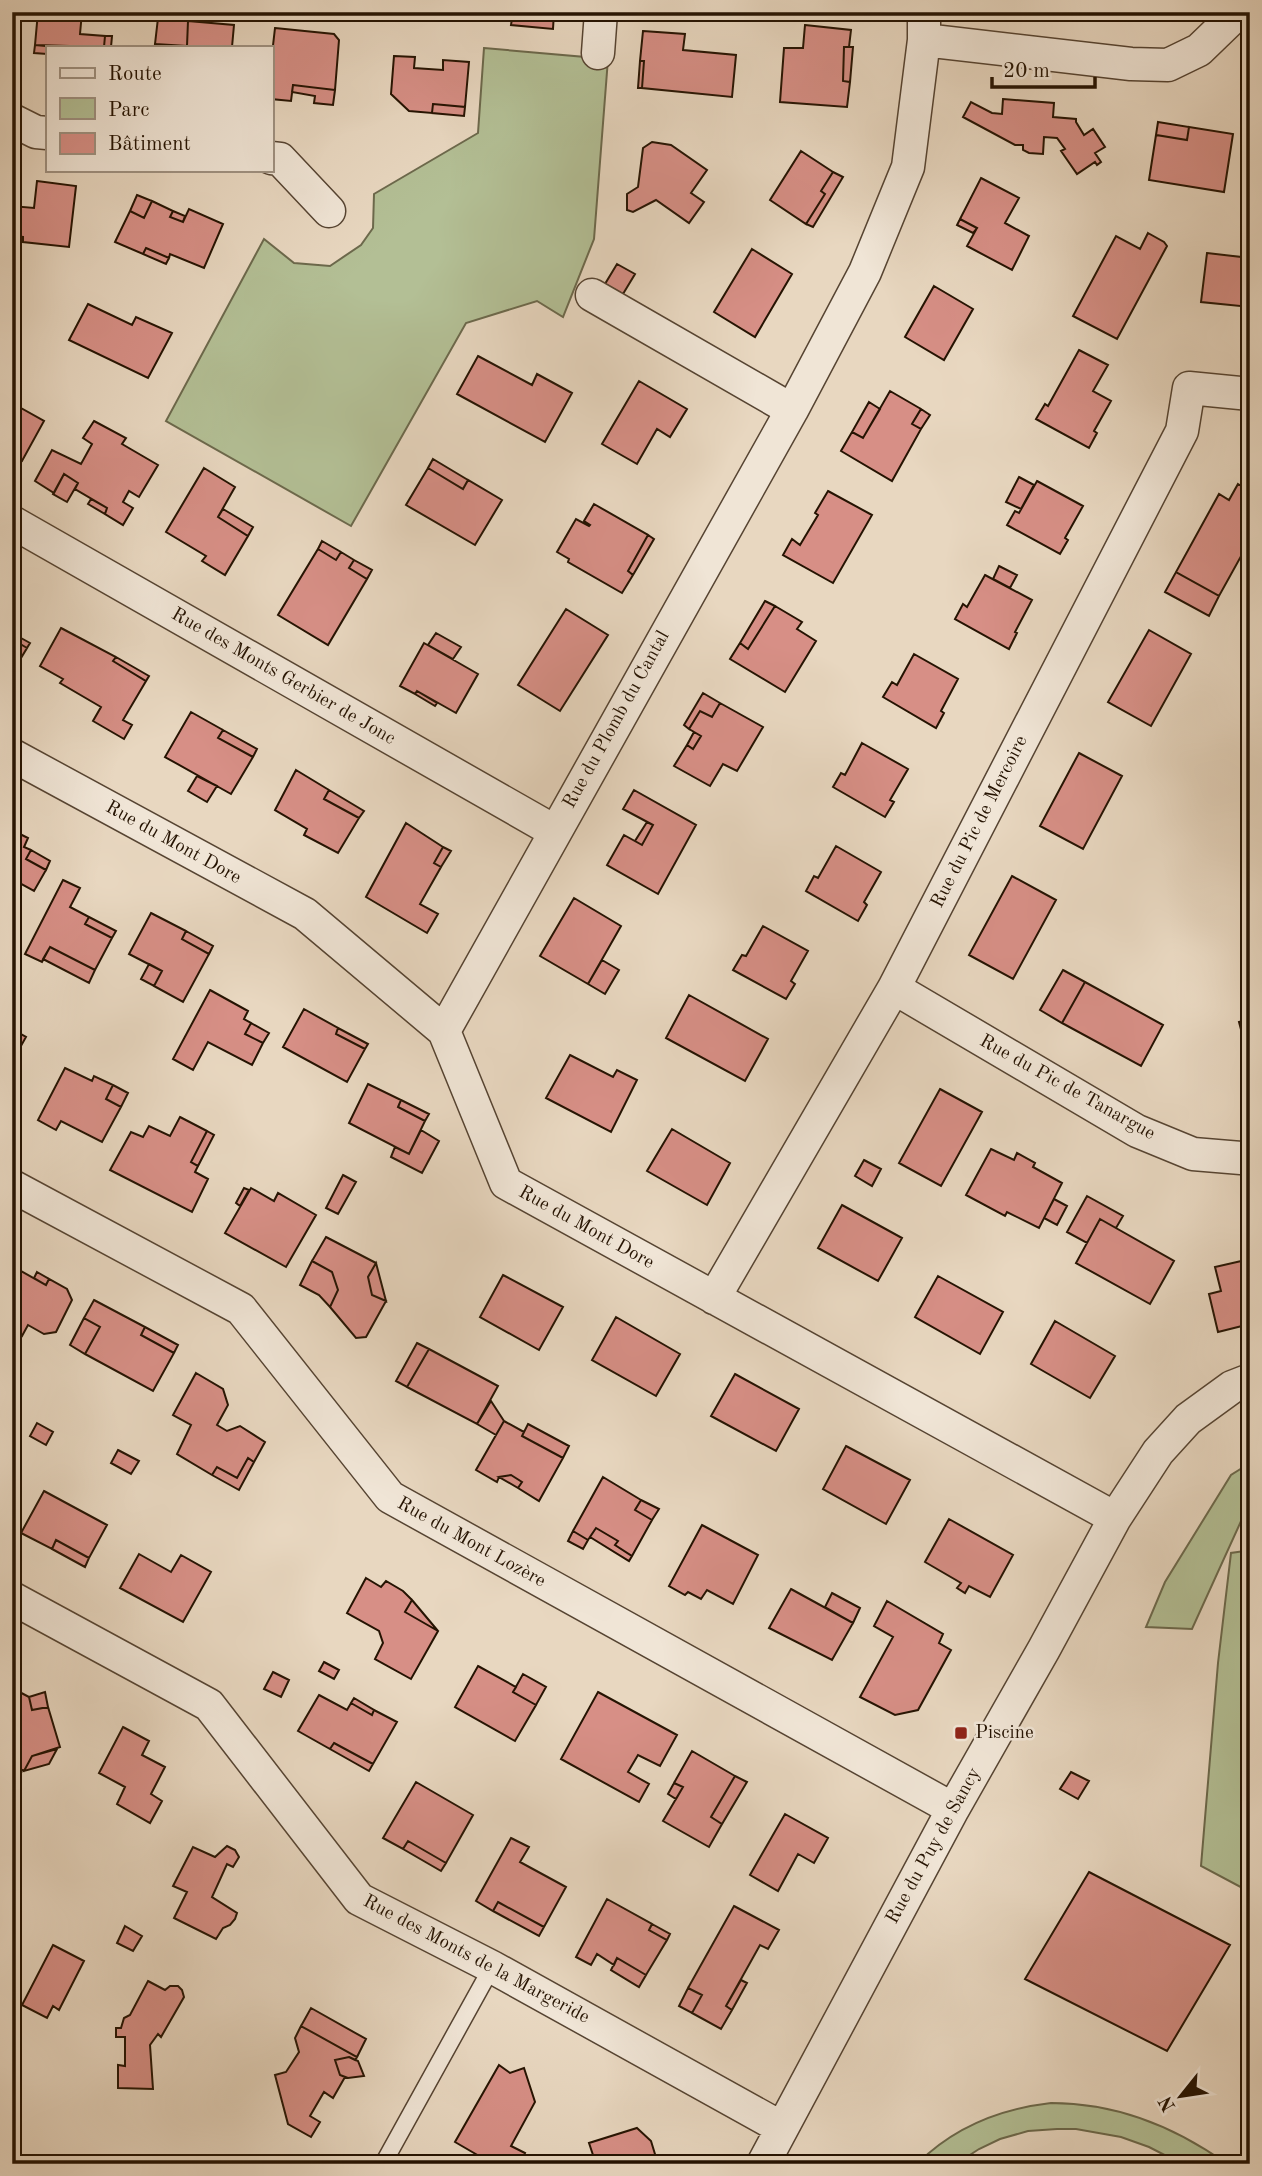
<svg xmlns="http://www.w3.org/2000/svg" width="1262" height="2176" font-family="'Old Standard TT',serif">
	<rect width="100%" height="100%" fill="#e8d7c0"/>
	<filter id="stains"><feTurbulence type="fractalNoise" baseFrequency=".00286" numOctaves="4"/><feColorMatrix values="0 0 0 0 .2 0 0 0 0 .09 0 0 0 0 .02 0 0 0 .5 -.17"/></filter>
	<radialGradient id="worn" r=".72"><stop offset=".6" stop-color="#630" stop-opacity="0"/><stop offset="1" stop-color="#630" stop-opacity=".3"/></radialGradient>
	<path fill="#b3bf95" stroke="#6c694c" stroke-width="2" d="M484,48L608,59L594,239L563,317L537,301L466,323L351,526L166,421L264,239L294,263L330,266L361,245L373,228L374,194L478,133Z
		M1250,1463L1248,1505L1250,1506V1892L1201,1866L1218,1663L1231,1553L1245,1551L1247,1508L1192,1629L1146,1627L1165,1582L1231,1475Z
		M1051,2103C1116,2103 1174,2126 1227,2164H1182L1149,2147L1121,2137L1076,2129H1057L1028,2131L1000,2139L979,2149L956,2164H917C954,2127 999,2109 1051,2103Z"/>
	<path fill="#d78f86" stroke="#251302" stroke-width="2" d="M38,12H82L80,34L105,36L104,47L35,45Z
		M513,12H554L553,29L511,25Z
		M158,18L188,21L187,46L155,44Z
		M188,21L234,25L232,47H155V44L187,46Z
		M805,25L851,30L849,47H844L843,81L850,82L847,107L780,102L784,48H803Z
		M275,28L334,34L339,40L335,90L293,85L291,101L271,99V63Z
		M643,31L685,34L683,50L736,55L732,97L642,88L644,61H640Z
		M105,36H112L111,47H104Z
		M35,45L56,47H47V54L34,53Z
		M844,47H853L850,82L843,81Z
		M394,56L415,57L414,68L443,70V60L469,62L465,107L433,104L432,113L409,111L391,94Z
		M640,61H644L642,88H638Z
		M293,85L335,90L333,105L314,103L315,96L292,92Z
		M1003,99L1054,103L1053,117L1076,119V122L1084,135L1093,129L1105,147L1095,153L1101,162L1097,165L1095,162L1077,174L1061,151L1065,149L1057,138L1044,137L1043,154L1029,153L1023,150V145H1015L963,117L971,102L992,113L1002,114Z
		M433,104L465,107L464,116L432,113Z
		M1158,122L1189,127L1187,140L1156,135Z
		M1189,127L1233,134L1224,192L1149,180L1156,135L1187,140Z
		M652,142L671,145L707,170L691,193L704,202L689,223L656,200L633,212L627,210V194L638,187L643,148Z
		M801,151L833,172L821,191L825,194L806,224L770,200Z
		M833,172L843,177L813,227L806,224L825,194L821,191Z
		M981,178L1019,198L1005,223L1029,236L1012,270L967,246L977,228L960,219Z
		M37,181L76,186L69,247L23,242V237L12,236V206L34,208Z
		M137,195L152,201L144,218L130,211Z
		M152,201L173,211L170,217L183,222L189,209L223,224L204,268L170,254L169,258L146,248L143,254L115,242L130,211L144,218Z
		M173,211L185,216L183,222L170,217Z
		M960,219L977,228L973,233L957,225Z
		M1148,233L1164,242L1167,246L1117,339L1073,316L1116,236L1140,249Z
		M146,248L169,258L166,264L143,254Z
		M752,249L792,274L755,337L714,312Z
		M1207,253L1250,258V307L1201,302Z
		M617,264L635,274L623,294L605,284Z
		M934,286L973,309L944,360L905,337Z
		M88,304L132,325L136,317L172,333L148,378L69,340Z
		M1079,350L1108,365L1093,391L1111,401L1094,431L1097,433L1089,448L1036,419L1045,404L1048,406Z
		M478,356L532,385L537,374L572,393L545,442L457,394Z
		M639,381L687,409L670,437L657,429L637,464L602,444Z
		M890,391L921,409L912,424L921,429L892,481L841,451L852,432L863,438Z
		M869,402L880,409L863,438L852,432Z
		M12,403L44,421L22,461L12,456Z
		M921,409L930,415L921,429L912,424Z
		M94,421L126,438L122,444L158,465L139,497L129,491L123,502L133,508L123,525L105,514L107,508L75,489L78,483L64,474L54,493L35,481L52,450L81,464L92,444L83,438Z
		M433,459L468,480L463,489L428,468Z
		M204,468L235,487L218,517L248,536L225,575L202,561L206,556L166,532Z
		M428,468L463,489L468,480L502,500L475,545L406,505Z
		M64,474L78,483L67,502L53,494Z
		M1019,477L1034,485L1021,509L1006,502Z
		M1037,481L1083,506L1065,538L1068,540L1060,554L1007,525L1015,511L1019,513Z
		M1238,484L1250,491V505L1247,509L1250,511V540L1219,596L1176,572L1219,494L1229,500Z
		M828,491L872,515L833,583L783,555L792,539L800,545L818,515L815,513Z
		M91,499L107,508L105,514L88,504Z
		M594,504L648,535L628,571L633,575L622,593L568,562L569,559L557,552L576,519L589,526L590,525L584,521Z
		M223,509L253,527L248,536L218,517Z
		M648,535L654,539L633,575L628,571Z
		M322,541L341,552L336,560L318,549Z
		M318,549L336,560L341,552L354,560L349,568L367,579L328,645L278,615Z
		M354,560L372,570L367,579L349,568Z
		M999,566L1017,575L1010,588L993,579Z
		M1176,572L1219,596L1209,616L1165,592Z
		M985,575L1032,600L1015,632L1017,633L1009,649L955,619L963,604L967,607Z
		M765,601L775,606L748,649L740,643Z
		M775,606L802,622L797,629L816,641L785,692L730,659L740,643L748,649Z
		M566,609L608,635L560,711L518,685Z
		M61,628L116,657L113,661L146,681L123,720L132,725L124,739L93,721L101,707L60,683L63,679L40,666Z
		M1149,630L1191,654L1151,726L1108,702Z
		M12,633L30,643L27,648L12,639Z
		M436,633L461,647L453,659L428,645Z
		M12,639L27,648L12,673Z
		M424,643L478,674L456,713L417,691L415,694L400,686Z
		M914,654L958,679L941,711L944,713L936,728L883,697L892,682L897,685Z
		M116,657L149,676L146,681L113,661Z
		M417,691L437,703L435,706L415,694Z
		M703,693L720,703L712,717L700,711L689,729L684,725Z
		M720,703L763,727L737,771L723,764L710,786L674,766L687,745L693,749L701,736L689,729L700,711L712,717Z
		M191,712L223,730L218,738L253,757L231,794L165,757Z
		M223,730L257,749L253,757L218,738Z
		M694,732L701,736L693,749L687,745Z
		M862,743L908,769L890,800L894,802L885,817L833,787L841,773L845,775Z
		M1079,753L1122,776L1083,849L1040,826Z
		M296,770L329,790L324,799L359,818L338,853L304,835L307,829L275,810Z
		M197,776L217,786L207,802L188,791Z
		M329,790L364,811L359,818L324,799Z
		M634,790L696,825L658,894L607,865L624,835L642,845L653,825L623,809Z
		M647,822L653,825L642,845L635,841Z
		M406,823L443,847L434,863L441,867L420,904L438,914L427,933L366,897Z
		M12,830L28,838L24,847L31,850L26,859L46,870L34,891L12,879Z
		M836,846L881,872L864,902L867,905L858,921L806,891L814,876L818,878Z
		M443,847L451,851L441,867L434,863Z
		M31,850L50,861L46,870L26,859Z
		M1012,876L1056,900L1013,979L969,955Z
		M63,880L80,888L70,907L89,917L85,924L112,938L95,970L50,947L42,962L25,954Z
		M574,898L621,926L588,984L540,956Z
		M151,913L186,931L182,939L209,954L183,1002L154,986L162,971L129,954Z
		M89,917L116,931L112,938L85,924Z
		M763,926L808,951L791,981L795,984L786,999L733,970L742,955L746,956Z
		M186,931L213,946L209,954L182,939Z
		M50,947L95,970L89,983L43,959Z
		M602,960L619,970L605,994L588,984Z
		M149,964L162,971L154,986L141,979Z
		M1063,970L1085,982L1062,1023L1040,1010Z
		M1085,982L1163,1025L1141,1066L1062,1023Z
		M210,990L248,1011L244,1019L251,1023L245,1034L263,1043L252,1065L208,1042L193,1070L173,1059Z
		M689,995L768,1039L745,1081L666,1038Z
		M304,1009L338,1028L336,1034L365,1049L347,1082L283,1047Z
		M1250,1019V1064L1239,1022Z
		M251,1023L269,1033L263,1043L245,1034Z
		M338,1028L368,1044L365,1049L336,1034Z
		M12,1029L26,1037L12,1062Z
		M570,1055L613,1077L617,1070L637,1080L611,1132L546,1098Z
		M65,1068L92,1081L94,1076L113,1085L106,1099L121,1107L102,1142L61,1121L56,1130L38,1120Z
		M368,1084L401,1100L398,1107L425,1121L409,1154L349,1123Z
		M113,1085L128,1093L121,1107L106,1099Z
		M940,1089L982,1112L941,1186L899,1163Z
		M401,1100L429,1114L425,1121L398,1107Z
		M180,1117L207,1131L191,1162L198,1166L195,1172L208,1179L192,1212L110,1170L131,1132L143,1137L149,1126L170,1136Z
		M672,1129L730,1163L707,1205L647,1171Z
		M421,1130L439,1141L422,1173L391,1157L395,1147L409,1154Z
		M207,1131L214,1135L198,1166L191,1162Z
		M991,1149L1014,1160L1017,1153L1035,1163L1033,1167L1062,1183L1039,1228L1007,1212L1005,1216L966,1195Z
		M864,1160L881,1169L872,1186L855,1176Z
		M343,1175L356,1182L338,1214L326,1208Z
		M244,1188L249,1190L240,1206L236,1203Z
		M251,1188L274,1201L278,1193L316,1215L286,1267L225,1233Z
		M1087,1196L1123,1216L1116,1228L1100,1219L1087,1243L1067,1232Z
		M1054,1199L1067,1206L1057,1225L1044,1218Z
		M842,1205L902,1238L878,1281L818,1248Z
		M1100,1219L1174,1261L1150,1304L1076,1263Z
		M326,1237L376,1263L368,1277L372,1295L386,1301L366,1337L356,1338L330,1307L338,1290L332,1272L312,1261Z
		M1250,1259V1309L1242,1311L1246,1325L1218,1332L1209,1294L1221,1291L1215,1267Z
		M312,1261L332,1272L338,1290L330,1307L319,1295L300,1285Z
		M376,1263L386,1301L372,1295L368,1277Z
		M12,1266L46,1285L49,1279L67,1289L72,1300L56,1332L44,1334L28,1325L22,1336L12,1329Z
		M37,1272L49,1279L46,1285L34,1278Z
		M503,1275L563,1307L539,1350L480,1317Z
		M938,1276L1003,1312L980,1354L915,1317Z
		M94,1300L145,1327L141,1335L174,1353L153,1391L85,1354L100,1327L84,1318Z
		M616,1317L680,1354L656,1396L592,1360Z
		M84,1318L100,1327L85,1354L70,1345Z
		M1055,1321L1115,1356L1090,1398L1031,1364Z
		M145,1327L178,1345L174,1353L141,1335Z
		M417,1343L429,1349L407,1387L396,1381Z
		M429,1349L498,1386L477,1424L407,1387Z
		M196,1373L223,1389L228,1405L217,1425L227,1431L240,1426L265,1442L254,1462L248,1458L237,1478L217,1467L212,1475L177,1454L191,1425L173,1415Z
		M735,1374L799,1409L776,1451L711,1416Z
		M491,1401L504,1421L496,1435L477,1424Z
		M504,1421L524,1432L522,1436L563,1458L539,1501L518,1488L522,1482L511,1475L499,1477L497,1482L476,1470Z
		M37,1423L53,1432L46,1445L30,1436Z
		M528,1424L569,1446L563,1458L522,1436Z
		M846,1446L910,1480L886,1524L823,1489Z
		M118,1450L139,1461L131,1474L111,1463Z
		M248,1458L254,1462L239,1490L212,1475L217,1467L237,1478Z
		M511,1475L522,1482L518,1488L499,1477Z
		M603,1477L641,1500L635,1510L652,1520L632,1556L615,1545L618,1541L596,1528L588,1540L573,1531Z
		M44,1491L107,1525L89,1558L56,1540L52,1549L21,1533Z
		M641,1500L659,1509L652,1520L635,1510Z
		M949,1519L1013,1555L990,1597L969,1586L965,1593L957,1588L961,1583L925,1562Z
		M702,1525L758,1555L733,1604L707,1590L701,1599L688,1592L685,1595L669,1586Z
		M596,1528L618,1541L615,1545L632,1556L629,1561L590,1537Z
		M573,1531L588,1540L583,1549L568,1541Z
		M56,1540L89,1558L85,1567L52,1549Z
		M139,1554L171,1572L181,1555L211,1572L183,1622L120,1588Z
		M366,1578L381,1587L386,1581L403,1591L412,1600L405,1612L438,1631L411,1679L375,1659L383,1643L379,1631L347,1613Z
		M791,1589L853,1623L832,1660L769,1628Z
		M832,1593L860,1608L853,1623L825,1607Z
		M412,1600L438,1631L405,1612Z
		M887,1601L943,1634L939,1643L951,1650L918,1710L895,1715L860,1697L893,1637L874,1626Z
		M324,1662L339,1670L334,1679L319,1671Z
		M478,1666L516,1687L513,1692L536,1705L515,1741L455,1707Z
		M273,1672L289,1680L281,1697L264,1689Z
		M523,1674L546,1687L536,1705L513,1692Z
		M12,1688L29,1697L32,1710L48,1707L60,1747L32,1756L24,1771L12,1765Z
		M45,1692L48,1707L32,1710L29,1697Z
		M598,1692L677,1735L660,1766L638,1755L628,1772L649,1784L639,1802L561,1759Z
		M319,1695L347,1710L351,1703L372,1715L374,1710L397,1722L373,1764L334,1743L330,1749L298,1731Z
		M354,1698L374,1710L372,1715L351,1703Z
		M123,1727L149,1741L142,1755L165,1767L151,1794L162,1801L150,1823L117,1804L125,1787L99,1773Z
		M334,1743L373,1764L369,1771L330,1749Z
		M57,1749L49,1764L24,1771L32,1756Z
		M692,1751L735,1776L711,1817L722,1824L709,1847L663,1821L683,1787L674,1783Z
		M1071,1772L1089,1781L1078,1799L1060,1789Z
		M735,1776L747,1782L722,1824L711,1817Z
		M416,1782L473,1815L446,1863L408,1841L403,1849L383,1838Z
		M674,1783L683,1787L676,1799L668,1794Z
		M785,1814L828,1838L814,1863L798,1854L778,1891L750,1875Z
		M511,1838L529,1847L520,1862L566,1887L544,1927L498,1902L493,1911L476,1901Z
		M408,1841L446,1863L441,1871L403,1849Z
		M227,1846L235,1850L239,1857L233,1867L227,1864L212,1897L237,1913L235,1919L230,1925L223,1928L216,1939L174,1918L187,1892L173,1886L193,1847L215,1857Z
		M1089,1872L1230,1945L1167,2051L1025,1979Z
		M607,1899L652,1924L649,1930L667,1940L646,1975L617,1958L614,1965L597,1954L591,1965L576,1957Z
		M498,1902L544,1927L539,1936L493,1911Z
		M734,1906L779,1930L768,1949L760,1945L726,2006L732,2010L721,2029L692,2013L702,1995L688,1988Z
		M652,1924L670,1934L667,1940L649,1930Z
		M125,1926L142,1936L133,1951L117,1943Z
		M53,1945L84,1961L59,2010L53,2006L47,2018L22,2005Z
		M617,1958L646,1975L639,1987L611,1970Z
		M741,1980L747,1983L732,2010L726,2006Z
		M148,1981L165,1990L170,1986H178L182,1990L184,1997L161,2037L158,2034L150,2045L153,2089L118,2088V2065L125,2066V2037H116V2028H121L124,2018L130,2015Z
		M688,1988L702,1995L692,2013L679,2006Z
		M311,2008L366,2039L357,2057L301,2026Z
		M301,2026L357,2057L355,2060L349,2057L335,2060L340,2075L345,2077L333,2098L324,2092L310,2116L320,2122L311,2137L288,2124L275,2075L286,2072L299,2052L295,2038Z
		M349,2057L358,2061L364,2076L348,2078L340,2075L335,2060Z
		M499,2065L510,2073L524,2068L535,2102L511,2146L525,2153L519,2164H493L455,2142Z
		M637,2128L651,2141L658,2164H574L576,2160L593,2155L589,2143Z"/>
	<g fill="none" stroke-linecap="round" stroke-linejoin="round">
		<defs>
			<path id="lane" d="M383,2164L492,1967"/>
			<path id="street" d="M924,40L1131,64L1168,65L1199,50L1229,21L1234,12
				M598,53L601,12
				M12,120L36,132L47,133
				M271,158L280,159L329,211
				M592,295L792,410
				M12,522L554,831
				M12,755L305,914L444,1031L506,1183L1115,1518
				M894,988L1137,1131L1193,1154L1241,1158L1250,1156
				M444,1031L792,410L865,272L908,167L924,40V12
				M12,1186L241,1309L390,1497L953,1809
				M714,1298L894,988L1182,431L1189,388L1250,394
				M12,1598L209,1705L359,1899L492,1967L782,2128
				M763,2164L953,1809L1044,1649L1115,1518L1158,1452L1188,1419L1232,1387L1250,1380"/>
		</defs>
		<use href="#lane" stroke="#564432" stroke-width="19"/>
		<use href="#street" stroke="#564432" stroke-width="35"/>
		<use href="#lane" stroke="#f0e5d6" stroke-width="16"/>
		<use href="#street" stroke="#f0e5d6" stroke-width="32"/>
	</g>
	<rect fill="#8f2418" stroke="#f0e5d6" stroke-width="2.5" x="954" y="1726" width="14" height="14" rx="3.5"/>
	<g text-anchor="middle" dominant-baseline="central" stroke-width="5" stroke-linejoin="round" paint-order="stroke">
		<g font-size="19" fill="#251302" stroke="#f0e5d6">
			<text transform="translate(283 677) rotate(30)">Rue des Monts Gerbier de Jonc</text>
			<text transform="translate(617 720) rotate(-61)">Rue du Plomb du Cantal</text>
			<text transform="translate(980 822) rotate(-63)">Rue du Pic de Mercoire</text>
			<text transform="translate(173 843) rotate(29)">Rue du Mont Dore</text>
			<text transform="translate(1067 1088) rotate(29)">Rue du Pic de Tanargue</text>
			<text transform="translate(586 1228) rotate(29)">Rue du Mont Dore</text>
			<text transform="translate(471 1543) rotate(29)">Rue du Mont Lozère</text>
			<text transform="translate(934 1846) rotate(-61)">Rue du Puy de Sancy</text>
			<text transform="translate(476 1960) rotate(28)">Rue des Monts de la Margeride</text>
		</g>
		<g font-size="19" fill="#251302" stroke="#f0e5d6" text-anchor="start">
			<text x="975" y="1733">Piscine</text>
		</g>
	</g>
	<rect width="1262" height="2176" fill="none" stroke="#e8d7c0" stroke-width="42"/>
	<rect x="14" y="14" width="1234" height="2148" fill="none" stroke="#251302" stroke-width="3.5"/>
	<rect x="21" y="21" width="1220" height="2134" fill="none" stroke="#251302" stroke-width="2"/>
	<rect x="46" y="46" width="228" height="126" fill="#f0e5d6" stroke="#9f9181" stroke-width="2"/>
	<rect x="60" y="68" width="35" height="10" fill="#f0e5d6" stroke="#9f9181" stroke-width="2"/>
	<text x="108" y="80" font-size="21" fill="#251302">Route</text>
	<rect x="60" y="98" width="35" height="21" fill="#b3bf95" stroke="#9f9181" stroke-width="2"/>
	<text x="108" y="116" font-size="21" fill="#251302">Parc</text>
	<rect x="60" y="133" width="35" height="21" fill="#d78f86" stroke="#9f9181" stroke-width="2"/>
	<text x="108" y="150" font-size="21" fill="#251302">Bâtiment</text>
	<g transform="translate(1181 2096) rotate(240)" stroke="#f0e5d6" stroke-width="5" paint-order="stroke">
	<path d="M0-5L12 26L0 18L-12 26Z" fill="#251302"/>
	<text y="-10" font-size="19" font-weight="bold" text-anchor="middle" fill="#251302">N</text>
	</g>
	<path d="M992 77v10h103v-10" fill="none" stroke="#251302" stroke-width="3.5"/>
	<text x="1003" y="77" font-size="21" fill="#251302" stroke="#f0e5d6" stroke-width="5" paint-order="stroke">20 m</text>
	<rect width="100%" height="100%" filter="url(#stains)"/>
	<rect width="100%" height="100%" fill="url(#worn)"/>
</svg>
